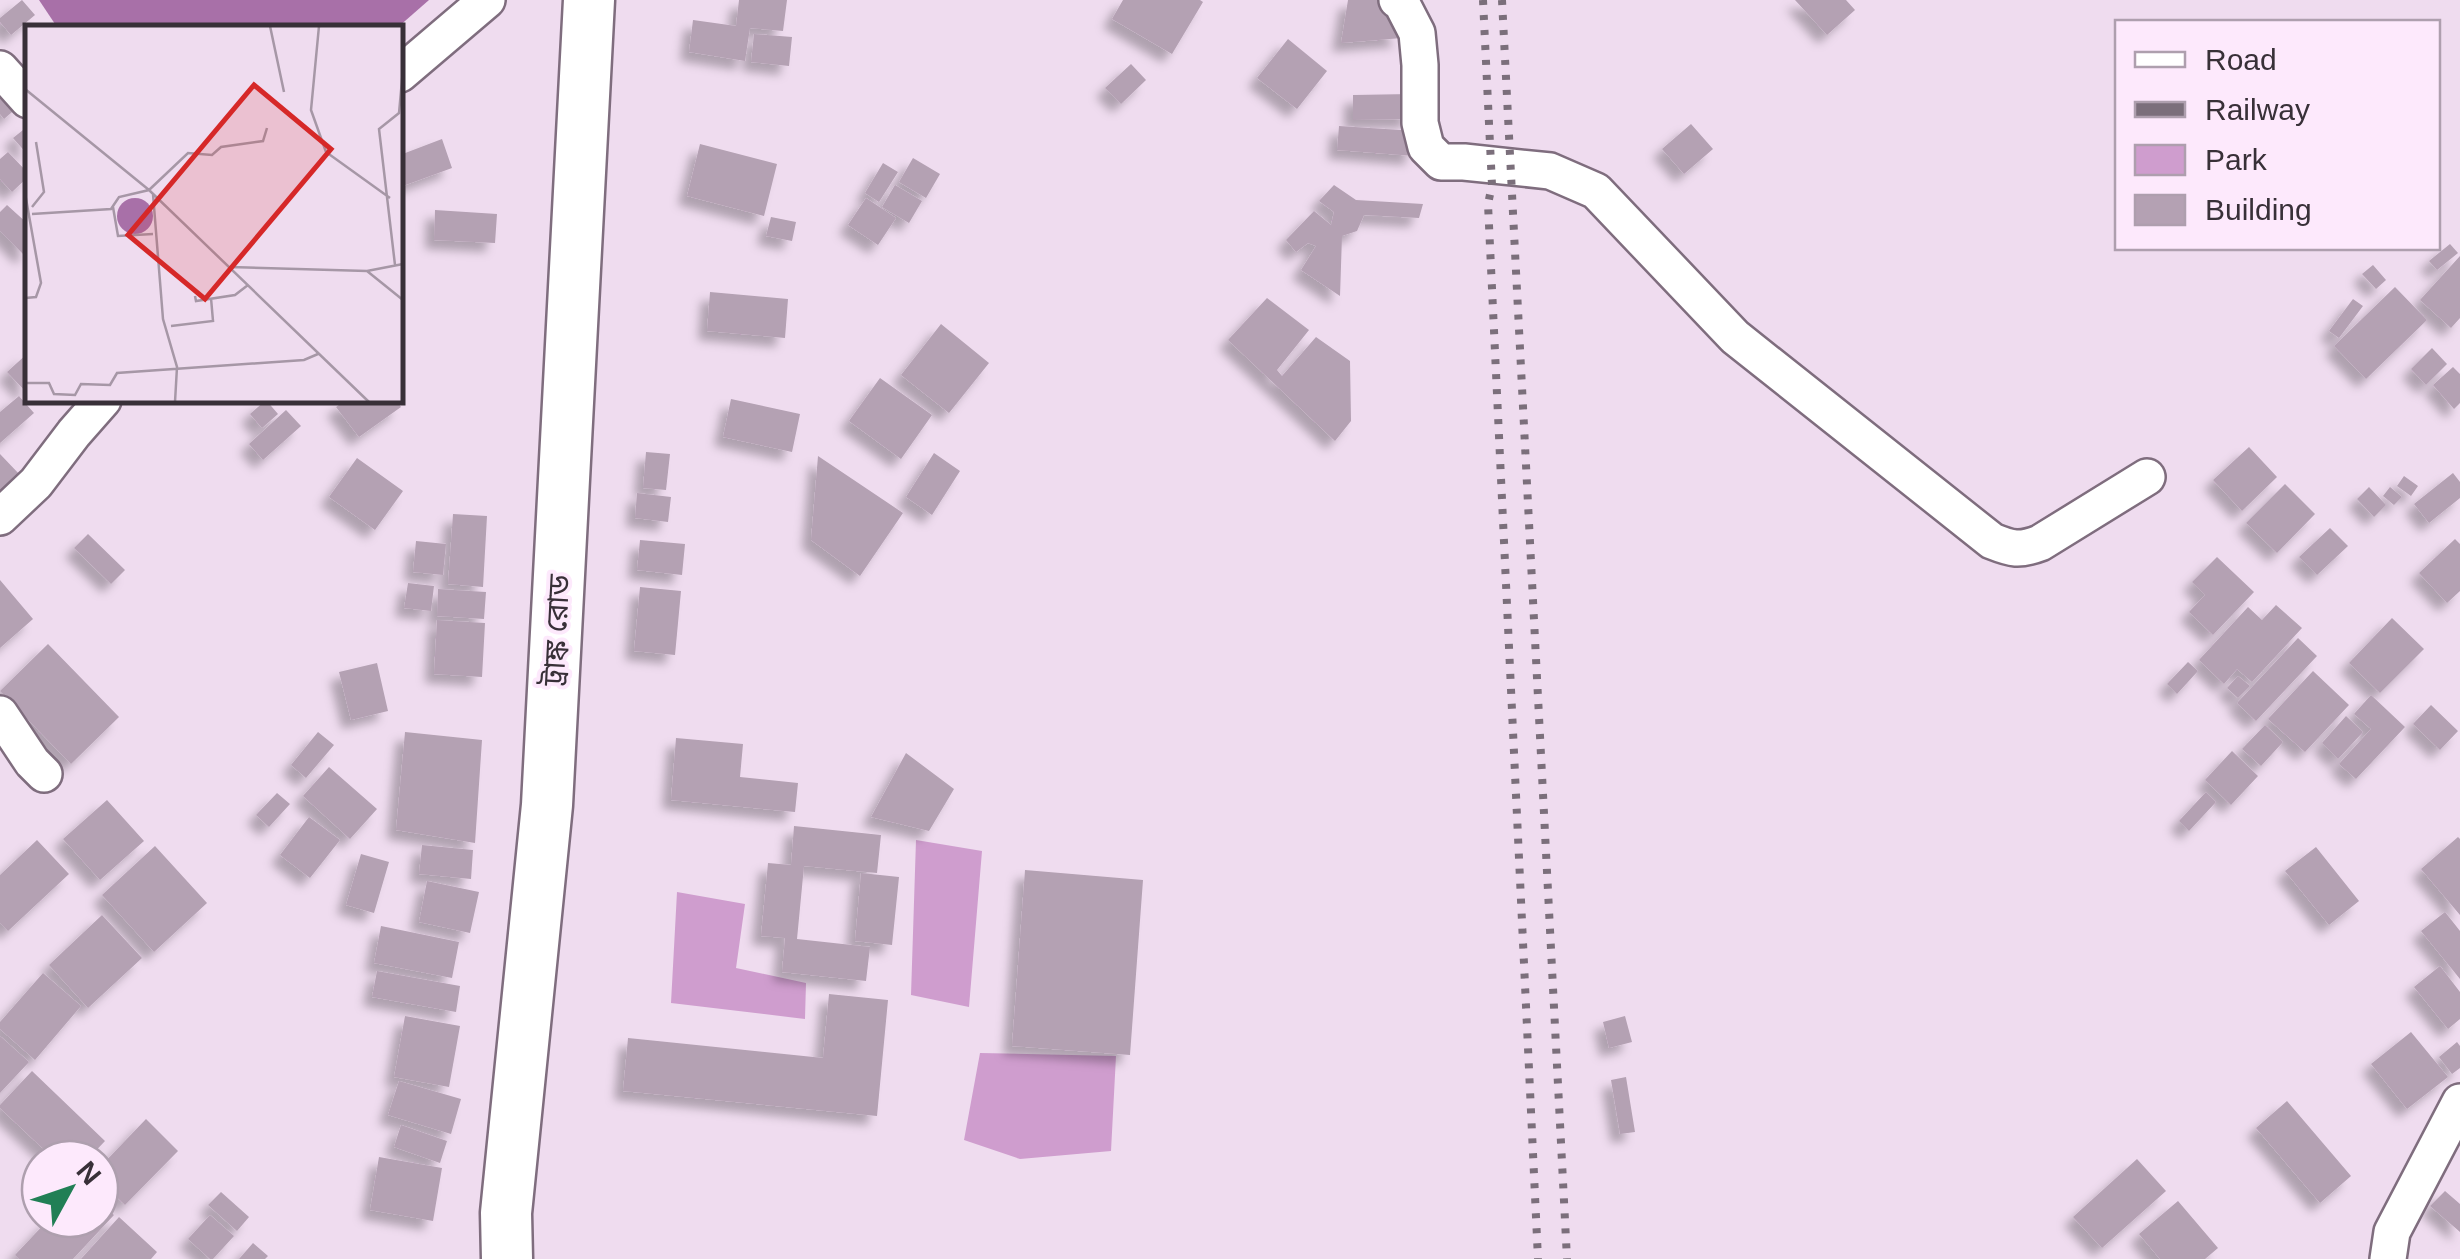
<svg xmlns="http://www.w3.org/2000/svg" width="2460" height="1259" font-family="Arial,'Noto Sans Bengali',sans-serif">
	<defs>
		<filter id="shadow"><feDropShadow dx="-9" dy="9" stdDeviation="5" flood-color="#0004"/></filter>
	</defs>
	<rect width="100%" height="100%" fill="#efdcef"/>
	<path fill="#cf9dce" d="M916,840L982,851L969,1007L911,995Z
		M677,892L745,904L736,968L806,983L805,1019L671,1003Z
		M980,1053L1116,1056L1111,1151L1020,1159L964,1140Z"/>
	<path fill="#a870a8" d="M39,0H429L397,28L57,27Z"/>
	<path fill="#b4a1b3" filter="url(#shadow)" d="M22,0L35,15L11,35L0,22V18Z
		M739,0H787L783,31L750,28L745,61L689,52L693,20L736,26Z
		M1123,0H1200L1203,2L1172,54L1112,19Z
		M1348,0H1380L1402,38L1341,43Z
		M1795,0H1846L1855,10L1827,35Z
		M754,34L792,37L789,66L751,62Z
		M1288,39L1327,71L1297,109L1257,78Z
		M1131,64L1146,80L1121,104L1105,88Z
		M0,84L19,106L4,119L0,114Z
		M1411,94L1412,119L1353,120V95Z
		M1691,124L1713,149L1684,174L1662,149Z
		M28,126V155L13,138Z
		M1339,126L1416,131L1414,156L1337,150Z
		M442,139L452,168L400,187V155Z
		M700,144L777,164L764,216L687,196Z
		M8,152L28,173V177L12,192L0,179V159Z
		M913,158L940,174L926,198L899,182Z
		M883,163L898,172L879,202L865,193Z
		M895,185L922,201L909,223L882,207Z
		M1334,185L1356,200L1423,204L1419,218L1364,215L1357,231L1342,236L1340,296L1301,270L1316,246L1308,243L1296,252L1286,240L1314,211L1331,225L1334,212L1319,201Z
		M866,198L896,218L878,245L848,225Z
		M7,205L28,224V252L24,255L0,231V212Z
		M435,210L497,214L495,243L434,240Z
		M771,217L796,222L792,241L766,236Z
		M2450,244L2458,253L2437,270L2429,261Z
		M2460,256V318L2451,328L2420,300Z
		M2373,265L2386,280L2376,289L2362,274Z
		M2395,287L2427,320L2366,379L2334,346Z
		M710,292L788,299L785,338L707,331Z
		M1267,298L1309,330L1277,370L1282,376L1316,337L1350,361L1351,421L1335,441L1228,340Z
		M2353,299L2363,306L2339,338L2329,331Z
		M941,324L989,363L949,413L901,375Z
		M2432,348L2447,364L2426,385L2411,369Z
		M28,353V394L7,372Z
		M2453,367L2460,374V403L2454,409L2433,385Z
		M880,378L932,415L901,459L849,421Z
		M19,396L34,413L0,443V412Z
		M731,399L800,414L792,452L723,437Z
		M266,400L278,414L262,428L250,414Z
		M346,400H396L401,407L359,437L336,407Z
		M286,410L301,426L263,460L249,444Z
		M2249,447L2277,477L2242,511L2213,480Z
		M646,452L670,454L666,490L643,488Z
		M934,453L960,471L932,515L906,497Z
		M0,454L21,476L0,496Z
		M818,456L903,513L860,576L811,540Z
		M357,458L403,491L375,530L329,497Z
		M2453,473L2460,482V498L2429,523L2414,504Z
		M2404,476L2418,486L2411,496L2397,486Z
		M2285,484L2315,514L2277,553L2246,523Z
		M2369,487L2386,505L2374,517L2357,499Z
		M2390,487L2402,497L2394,505L2383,496Z
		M637,493L671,497L668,522L635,518Z
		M453,514L487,516L483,587L448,584Z
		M2330,528L2348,546L2317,575L2299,557Z
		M88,534L125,570L111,584L74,548Z
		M2455,539L2460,544V591L2447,603L2419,573Z
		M640,540L685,544L682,575L637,570Z
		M416,541L446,544L443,575L413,572Z
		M2217,557L2254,592L2213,635L2189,612L2205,595L2192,582Z
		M0,580L33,619L0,648Z
		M408,583L434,586L431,611L404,608Z
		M640,587L681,591L675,655L634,651Z
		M438,589L486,592L484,619L437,616Z
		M2276,605L2302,628L2252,682L2237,669L2224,684L2199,660L2248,607L2262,620Z
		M2392,618L2424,649L2380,693L2349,663Z
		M437,620L485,623L482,677L434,674Z
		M2298,638L2317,656L2256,721L2237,703Z
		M48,644L119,717L71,764L0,691Z
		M2188,662L2198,671L2177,694L2167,684Z
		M377,663L388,711L351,720L339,672Z
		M2313,671L2349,705L2305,752L2268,719Z
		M2238,676L2250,686L2238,698L2227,688Z
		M2371,695L2405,727L2356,779L2339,764L2371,729L2354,714Z
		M2431,705L2458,731L2440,750L2413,724Z
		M2346,716L2363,732L2338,759L2322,743Z
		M2265,725L2283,742L2261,766L2242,749Z
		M318,732L334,745L306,778L291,765Z
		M405,732L482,740L475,843L396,830Z
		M676,738L743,744L740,777L798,783L795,812L671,800Z
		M2232,751L2258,776L2231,805L2205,780Z
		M906,753L954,789L929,831L871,817Z
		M329,767L377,809L350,839L303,796Z
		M2206,792L2216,802L2189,831L2179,821Z
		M277,793L290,804L269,827L256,815Z
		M107,800L144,841L100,880L63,839Z
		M309,817L340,840L310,878L280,855Z
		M794,826L881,835L877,873L804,866L797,939L870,947L866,981L782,972L785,938L761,936L768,863L791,865Z
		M2458,837L2460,839V915L2421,869Z
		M37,840L69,874L8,931L0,923V875Z
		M422,845L473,850L471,879L419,874Z
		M155,846L207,903L154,952L102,895Z
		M2316,847L2359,901L2329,925L2285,871Z
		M361,854L389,862L374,913L346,905Z
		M1025,870L1143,880L1130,1055L1012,1046Z
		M861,873L899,877L892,945L855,941Z
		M427,881L479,892L470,933L419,922Z
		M2445,912L2460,931V979L2421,931Z
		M102,915L142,958L88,1008L49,965Z
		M381,926L459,942L452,978L374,963Z
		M2440,966L2460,992V1019L2448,1029L2414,987Z
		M377,971L460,986L456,1012L372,997Z
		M43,973L81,1006L35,1060L0,1029V1022Z
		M829,994L888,1000L877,1116L623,1091L628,1038L823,1058Z
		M405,1016L460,1026L449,1087L394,1077Z
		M1625,1016L1632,1042L1609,1048L1603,1022Z
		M2411,1032L2448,1077L2407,1109L2371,1064Z
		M0,1036L29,1062L0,1093Z
		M2457,1042L2460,1046V1068L2452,1074L2439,1057Z
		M32,1071L105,1141L88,1159H54L0,1108V1105Z
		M1626,1077L1635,1132L1620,1134L1611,1080Z
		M399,1081L461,1099L451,1134L388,1115Z
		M2287,1101L2351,1176L2320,1203L2256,1128Z
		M146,1119L178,1151L125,1205L100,1181V1167Z
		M401,1125L447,1141L440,1163L394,1147Z
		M379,1157L442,1168L433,1221L370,1210Z
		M2137,1159L2166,1191L2102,1248L2073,1217Z
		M2445,1191L2460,1204V1232L2430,1206Z
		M221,1192L249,1217L237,1231L208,1205Z
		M2178,1201L2218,1248L2205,1259H2160L2139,1234Z
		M100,1202L114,1215L73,1259H19L15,1255L49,1219H100Z
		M210,1215L234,1236L213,1259H210L188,1239Z
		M119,1217L157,1252L151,1259H81Z
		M253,1243L268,1256L265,1259H239Z"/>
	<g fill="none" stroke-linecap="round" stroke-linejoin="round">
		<defs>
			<path id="street" d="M1397,0L1401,2L1417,33L1420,65V123L1426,147L1441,162H1464L1550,171L1596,191L1735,337L1992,541C2012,549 2019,551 2040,543L2147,477
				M0,69L28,100
				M400,74L487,0
				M0,517L36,483L74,433L103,400
				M0,714L32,762L44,774
				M2388,1259L2392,1232L2460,1102"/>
			<path id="secondary" d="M507,1259L506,1213L547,805L589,0"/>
		</defs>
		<use href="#street" stroke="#7f6d7e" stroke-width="40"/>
		<use href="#secondary" stroke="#7f6d7e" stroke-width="55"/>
		<use href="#street" stroke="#fff" stroke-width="35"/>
		<use href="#secondary" stroke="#fff" stroke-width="50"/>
		<path stroke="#7b6f7b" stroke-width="8" stroke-dasharray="5 10" stroke-linecap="butt" d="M1483,0L1492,185L1488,204L1538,1259
			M1502,0L1567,1259"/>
	</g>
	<g text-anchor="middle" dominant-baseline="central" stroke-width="8" stroke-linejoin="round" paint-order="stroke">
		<g font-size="30" fill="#383038" stroke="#fde9fc">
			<text transform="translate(556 630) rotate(-87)">ট্রাঙ্ক রোড</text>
		</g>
	</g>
	<g transform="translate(25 25)">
		<rect width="378" height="378" fill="#efdcef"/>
		<path d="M92 191a18 18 0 1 1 36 0a18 18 0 1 1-36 0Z" fill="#a870a8"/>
		<path fill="none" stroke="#a697a6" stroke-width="2.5" d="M245,1L259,67M294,1L286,85L301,127L365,173M0,64L124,165L344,377M0,168L16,258L11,272L0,273M128,169L138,294L152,342L150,377M7,182L19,167L11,117M88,182L93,211L128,209M7,189L86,184L94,172L124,165L163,128L187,130L196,122L238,116L242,103M370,240L354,104L374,88L378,44M205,242L342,246L378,239M342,246L378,275M170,271L171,276L210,270L223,260M146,301L188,296L186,273M378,333V367M0,358H24L29,369L50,370L56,359L85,360L92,348L279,335L293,329"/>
		<path fill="#d62828" fill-opacity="0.15" stroke="#d62828" stroke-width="5" d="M229,60L306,124L180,274L103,210Z"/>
		<rect width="378" height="378" fill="none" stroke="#383038" stroke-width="5"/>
	</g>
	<rect x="2115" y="20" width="325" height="230" fill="#fde9fc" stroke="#ae9fae" stroke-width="2.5"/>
	<rect x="2135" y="52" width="50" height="15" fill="#ffffff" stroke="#ae9fae" stroke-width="2.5"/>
	<text x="2205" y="70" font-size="30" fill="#383038">Road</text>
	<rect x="2135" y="102" width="50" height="15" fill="#7b6f7b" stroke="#ae9fae" stroke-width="2.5"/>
	<text x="2205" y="120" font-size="30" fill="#383038">Railway</text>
	<rect x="2135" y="145" width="50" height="30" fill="#cf9dce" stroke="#ae9fae" stroke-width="2.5"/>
	<text x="2205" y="170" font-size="30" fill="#383038">Park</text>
	<rect x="2135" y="195" width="50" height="30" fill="#b4a1b3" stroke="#ae9fae" stroke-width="2.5"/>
	<text x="2205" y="220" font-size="30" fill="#383038">Building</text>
	<g transform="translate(70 1189) rotate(50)"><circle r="48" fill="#fde9fc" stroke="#ae9fae" stroke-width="2.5"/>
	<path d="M0-8L18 38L0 25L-18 38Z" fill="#217f55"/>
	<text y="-15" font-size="28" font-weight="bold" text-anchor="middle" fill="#383038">N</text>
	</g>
</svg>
